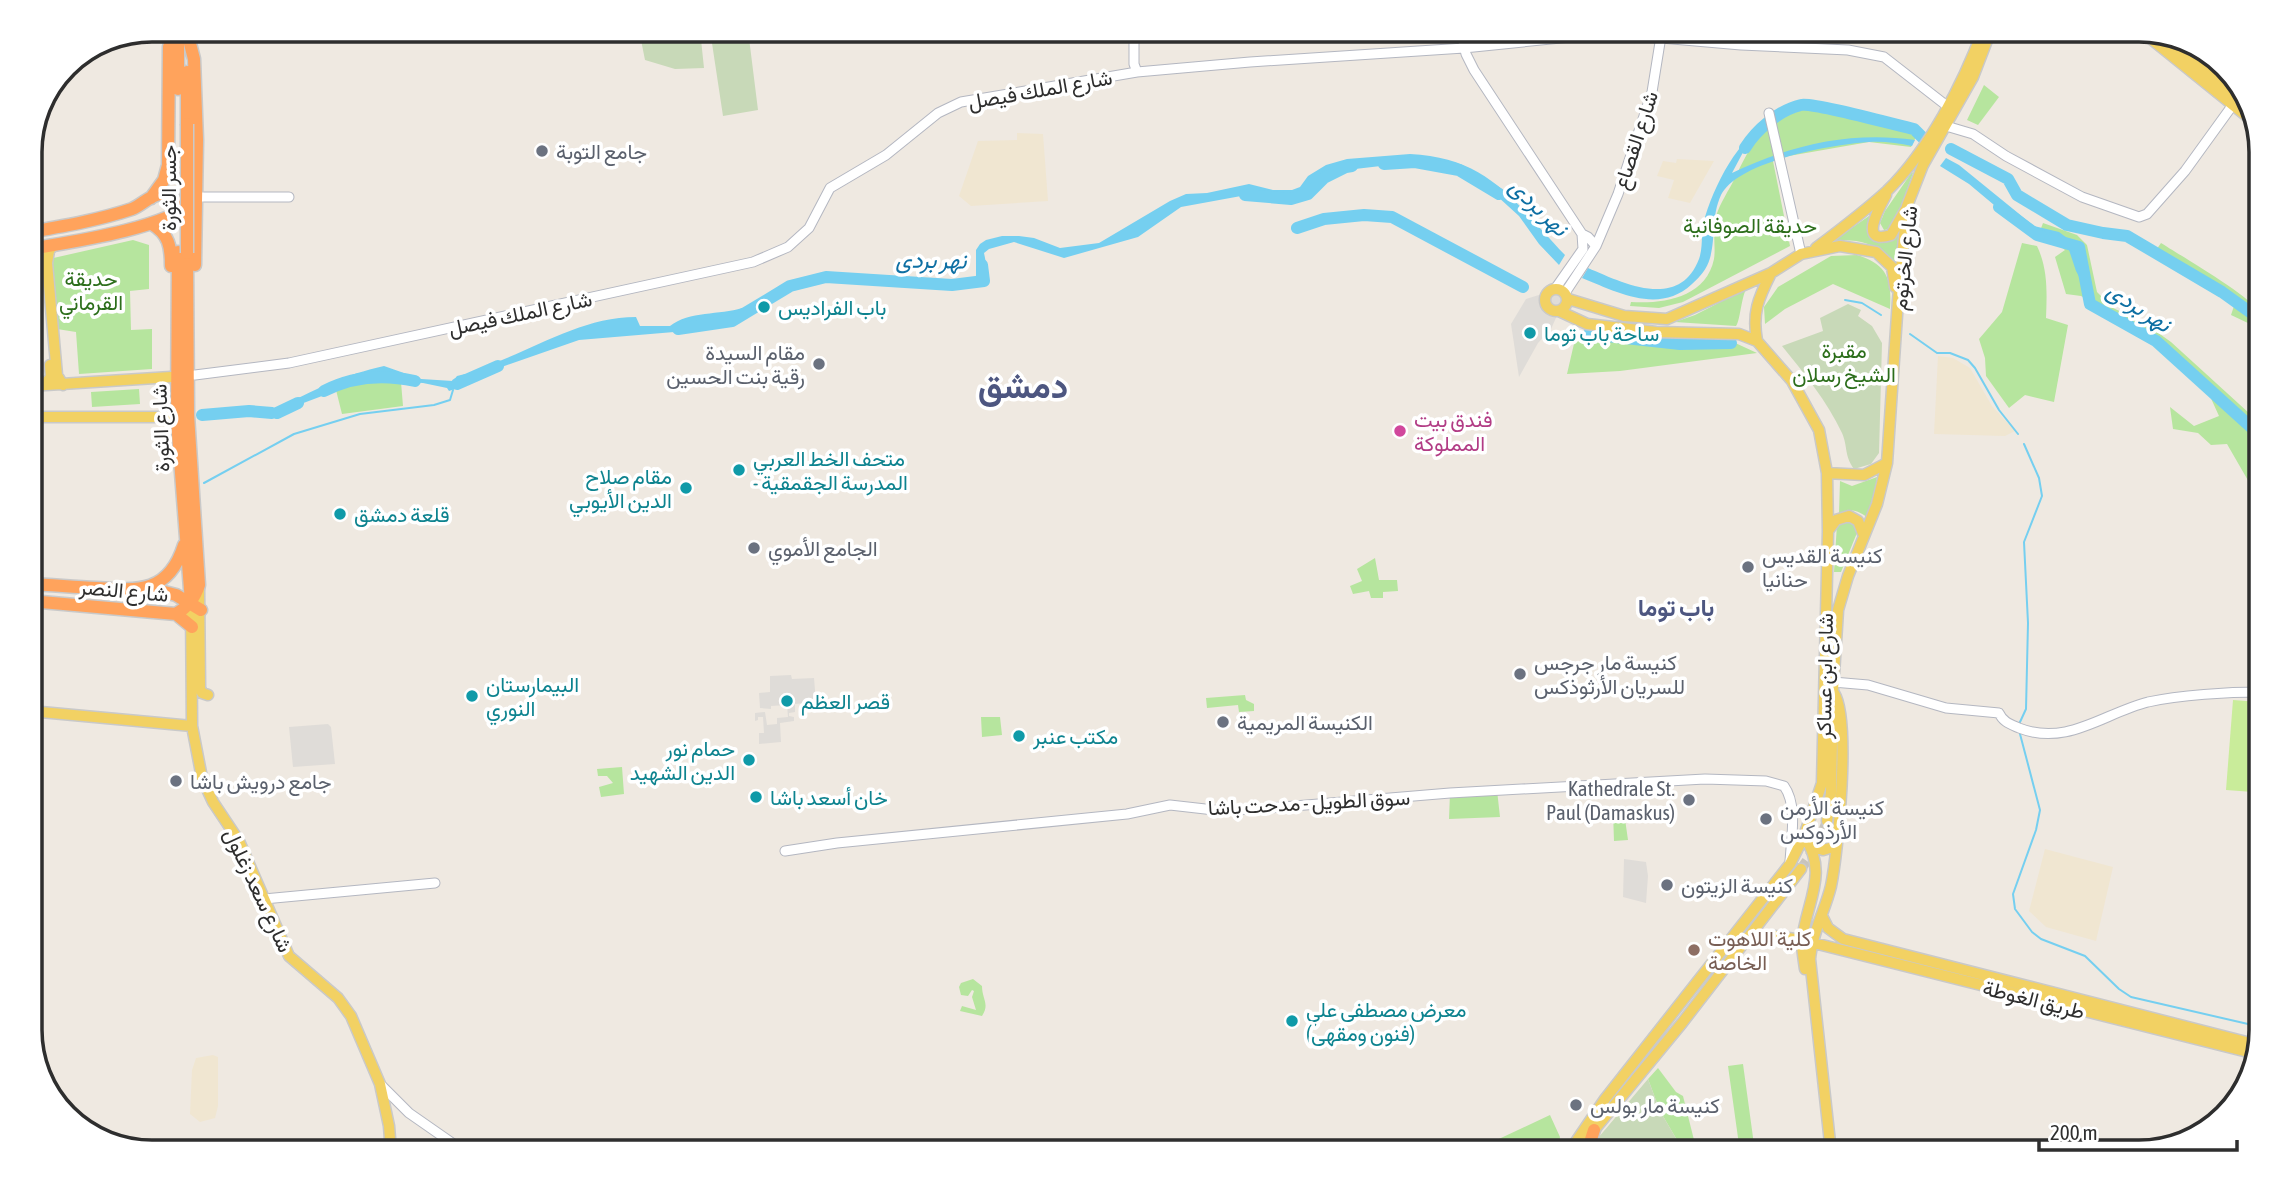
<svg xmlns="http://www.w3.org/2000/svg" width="2291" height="1182" font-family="'Asap Condensed',Vazirmatn,sans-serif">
	<rect width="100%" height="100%" fill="#efe9e1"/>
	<path fill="#f0e6d1" d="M1017,133L1043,134L1048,201L971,206L959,196L978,141L1017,140Z
		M1677,159L1714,161L1690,203L1668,198L1674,180L1657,176L1663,161L1676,163Z
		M1938,356L1953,358L1970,368L1992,406L2015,431L2005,436L1934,434Z
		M2045,849L2113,867L2096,941L2046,927L2029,911Z
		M213,1055L218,1057V1106L215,1118L200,1122L190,1114L192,1070L196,1058Z"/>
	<path fill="#b6e59e" d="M1984,85L1999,97L1978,125L1967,120Z
		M1810,108L1919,131L1911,147L1869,142L1783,157L1773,161L1790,246L1683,302L1659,308L1630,306L1631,302C1663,304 1706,298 1714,259C1716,246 1712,230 1716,216C1720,203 1729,190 1735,178C1754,138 1765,119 1810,108Z
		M1912,172L1913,173L1895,223L1889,229L1884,230L1880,223L1885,211Z
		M1869,216V224L1881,241H1891L1900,234L1897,271C1887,245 1859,238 1833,241Z
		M2043,223L2077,235L2087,245L2097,292L2113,308L2143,322L2171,342L2261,424V503L2227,444L2211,445L2198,433L2173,429L2170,407L2194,426L2219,416L2209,394L2160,349L2131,333L2097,305L2081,296L2066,294L2055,257L2065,250L2040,231Z
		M133,240L149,245V289L130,291L131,330L152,329V369L79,374L76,332L57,329L49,259Z
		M2022,243L2037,246C2048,269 2047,293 2046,318L2068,325L2054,402L2025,395L2009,408L1986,376L1985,358L1979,339L2002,312Z
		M2161,243C2178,254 2252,297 2259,312C2264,322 2261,338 2261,350L2250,324L2231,315L2234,306L2217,293L2152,256Z
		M1857,255C1887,264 1892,279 1890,309L1833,284L1785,309L1765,324L1764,307L1778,287L1831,256Z
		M1746,289C1741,300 1740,321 1736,326L1675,322L1695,315Z
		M1576,335L1675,347L1731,341L1757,353L1620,371L1567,374Z
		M388,378L401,382L403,406L342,414L336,390L350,383Z
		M139,389L140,404L92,407L91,392Z
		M1877,477L1870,519C1860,512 1851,506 1839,514L1840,481L1852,486Z
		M1844,521L1853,523L1859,528L1841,572H1834L1837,524Z
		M1375,558L1379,580H1397L1398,591L1383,592V598H1371L1369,591L1353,594L1350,586L1362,581L1357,569Z
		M1245,695L1246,700L1254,704V711L1239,712L1238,705L1207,708L1206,698Z
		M981,717H1000L1002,735L982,737Z
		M622,767L624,794L601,797L599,787L613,783L607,776H598L597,769Z
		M1497,790L1500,817L1449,819L1450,793Z
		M1613,812H1624L1628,840L1614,841Z
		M973,979L982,986C982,999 990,1004 982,1016L960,1011L962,1006L976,1010L972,997L974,991L972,990L968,996L961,995L959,987L961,983Z
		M1743,1064L1755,1152H1740L1728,1066Z
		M1658,1068L1676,1092L1683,1096L1697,1152H1684L1660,1111L1648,1079Z
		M1550,1115L1560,1137L1557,1152H1471Z"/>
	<path fill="#c8d9b8" d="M639,30H700L704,68L675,69L645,60Z
		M710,30H748L758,110L723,116Z
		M1848,304L1861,310L1858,316L1872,326L1882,343L1879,453L1871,464L1854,469C1844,455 1848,447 1842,433C1827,401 1804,373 1782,346L1823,331L1820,318Z
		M1648,1079L1660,1111L1684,1152H1606L1598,1138Z"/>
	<path fill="#c9ec9a" d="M2233,700L2259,702L2253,792L2226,790Z"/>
	<path fill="#dfdcd8" d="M1558,289L1563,291L1567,302L1566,305L1559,311L1551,329L1538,343L1519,377L1511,324L1526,299Z
		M791,675L792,679L814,678L816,702L795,704V712L789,713V716L794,717V721L780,723L781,742L759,744V733H764L763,717H758V720L755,721V713L765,712L767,725L777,724V718L788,717L787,705L771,706V709L760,708L759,693L770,692V676Z
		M328,724L331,727L335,764L293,767L289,727Z
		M1624,859L1646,862L1648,876L1646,903L1623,897Z"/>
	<path fill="#75cff0" d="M1800,101L1904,124L1914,129L1803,104L1778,114L1749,141L1732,173C1790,145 1850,131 1915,140L1912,146C1898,143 1883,141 1869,142C1834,144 1738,161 1721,195C1711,217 1716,237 1710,258C1707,269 1700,277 1692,284C1659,315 1617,292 1582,278L1588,268C1623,283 1679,311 1699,259C1704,245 1700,230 1705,217C1721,167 1750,122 1800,101Z
		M1410,154C1490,158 1515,203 1565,255L1559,265L1539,244L1519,216L1486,186L1473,179L1443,167L1415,162L1338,171L1324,178L1308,194L1299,199L1252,194L1181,207L1138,237L1064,258L1014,242L989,249L984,253L989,278L984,281L970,283L976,278V250L980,244L986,240L1002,236H1019L1034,238L1060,248L1099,243L1170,201L1186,194L1207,193L1249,184L1273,190H1292L1300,187L1308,176L1326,165L1347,159Z
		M1946,158L1959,165L2034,226L2059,232L2079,247L2088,293L2076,271L2067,244L2037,235L2006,215L1969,184L1940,166Z
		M742,308L748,312L732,321L692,327L686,331L579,340L496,369L486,376L483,367C534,350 581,317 636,317L640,326H670C689,311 720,315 742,308Z
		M384,366L421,379L453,381L457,376L465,374L470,378L469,384L449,391L447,388L423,383L407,382L389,375L363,378L336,385L322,396L285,410L284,405C321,387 344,375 384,366Z"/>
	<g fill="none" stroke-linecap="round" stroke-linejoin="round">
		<path stroke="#75cff0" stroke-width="2" d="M1845,300L1862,303L1881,315
			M1910,334L1937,353H1950L1968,360L1975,368L1999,410L2018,434
			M204,483L294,434L360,414L434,405L450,400L453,390
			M2020,722L2026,709L2028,623L2024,542L2042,496L2039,478L2024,444
			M2020,734L2040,810L2036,830L2013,894L2015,909L2032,932L2041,939L2085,956L2119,989L2131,997L2261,1027"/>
		<path stroke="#75cff0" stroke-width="12" d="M1745,148C1756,130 1779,110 1801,105C1812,102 1896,125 1914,129L1923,138
			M1951,149L2008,179L2017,195L2067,225L2103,233L2127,236L2222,292L2254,315L2261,333
			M1384,164L1415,162L1459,170L1499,194
			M1245,195L1291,199L1308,194L1324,178L1346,167L1352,166
			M1999,207L2037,235L2079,247L2090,304L2156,341L2252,428L2261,442
			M1297,228L1324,219L1364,215L1392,217L1523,287
			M678,329L732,321L790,286L826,277L952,285L984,281L982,265
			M1589,334L1680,344L1731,343
			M457,384L498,366
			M324,391C353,376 383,374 415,381
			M277,413L298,403
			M202,415L249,411L272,413"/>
		<path stroke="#c8c4bd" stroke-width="10" stroke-dasharray="10 5" stroke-linecap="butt" d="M1801,869L1817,846L1827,821"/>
		<defs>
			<path id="minor" d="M1134,30V64L1137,72
				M1460,30L1466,54L1474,70L1582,234L1588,237L1596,246
				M1769,113L1801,254
				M1946,126L1973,134L2006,156L2082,197L2139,217L2147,214L2185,171L2232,106
				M195,197H289
				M1555,289L1583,249L1582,234
				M1565,293L1596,246L1618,194L1652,92L1662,30
				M195,375L289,363L753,262L788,247L809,228L830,188L886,155L938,113L961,102L1137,72L1250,62L1464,48L1590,35L1661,38L1741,45L1848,50L1884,57L1947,106
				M1833,682L1868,685L1946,708L1999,713C2003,722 2010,724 2019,728C2067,747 2104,713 2148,702C2180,695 2228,692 2261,692
				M785,851L837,843L1127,814L1170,805L1214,810L1257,809L1450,793L1705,779L1766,781L1784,786C1798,805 1791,840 1790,862
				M264,899L435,883
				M380,1084L409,1113L465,1152"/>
			<path id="major" d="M2140,30L2254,122
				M2163,35L2247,108
				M1886,195C1880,206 1857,246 1891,235L1906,209
				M53,245L49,251L47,263L57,375L63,385
				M1816,248C1840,230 1865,211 1887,191C1929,150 1963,84 1983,30
				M1545 300a11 11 0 1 1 22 0a11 11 0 1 1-22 0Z
				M1568,299L1624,316L1667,319L1771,273L1801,254L1840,246L1876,252L1892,267L1895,287
				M1559,311L1587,324L1656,332L1739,334L1757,341L1792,381L1819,430L1827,473L1828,531L1822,783L1804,836L1790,864L1605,1099L1569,1152
				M1757,341C1752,313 1758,299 1771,273
				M44,385L51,377L50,365
				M30,386L171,377
				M30,417H167L177,421
				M1827,473L1864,475L1887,463
				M1828,531L1836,520L1849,516L1858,521L1864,536
				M199,585L200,688L202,693L208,695
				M191,602L192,726L202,778L213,802L239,841L289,956L338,998L351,1016L380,1084L389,1126L391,1152
				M30,711L192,726
				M1827,821L1831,793L1833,690L1838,610L1848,576L1877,504L1887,463L1898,300L1907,206L1923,165L1973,77L1991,30
				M1804,836C1830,874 1805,904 1802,942C1802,951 1804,961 1805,969
				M1810,844L1823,850L1833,847L1837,841
				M1822,916L1828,928L1843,939L2258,1045
				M1746,938L1774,936L1802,940L2256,1054
				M1580,1152L1594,1130L1682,1023L1801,869
				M1831,1152L1810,959C1812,933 1825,911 1831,886C1838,852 1851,719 1834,693"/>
			<path id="highway" d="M178,30V89
				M187,32L194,59L197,140L195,265
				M187,124V72
				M151,198L164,180L168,165L169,47L176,30
				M152,224C169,234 171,247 171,266
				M30,232C64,226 99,220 132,209C142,205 150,195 161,194C175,192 179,206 174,216
				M30,249C70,242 163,229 192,203
				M178,252L177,421L191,602
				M30,584C52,585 74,587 96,588C139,591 169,593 184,545
				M149,588L176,595L201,610
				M30,601L176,614C188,607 195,598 199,585L188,415L187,253
				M176,614L192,627
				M1587,1152L1594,1130"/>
		</defs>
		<use href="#minor" stroke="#b4b7c1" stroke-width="11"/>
		<use href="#major" stroke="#c9c9c9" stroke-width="13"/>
		<use href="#highway" stroke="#c9c9c9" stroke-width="15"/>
		<use href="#minor" stroke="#fff" stroke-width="9"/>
		<use href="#major" stroke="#f2d163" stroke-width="10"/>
		<use href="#highway" stroke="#ffa35c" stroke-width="12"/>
		<defs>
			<path id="highway-bridge" d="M187,124V253"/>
		</defs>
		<use href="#highway-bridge" stroke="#c9c9c9" stroke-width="15" stroke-linecap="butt"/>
		<use href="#highway-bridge" stroke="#ffa35c" stroke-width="12"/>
	</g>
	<g fill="#6b7280" stroke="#fff" stroke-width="2.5">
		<circle cx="542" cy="151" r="7"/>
		<circle cx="819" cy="364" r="7"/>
		<circle cx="754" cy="548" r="7"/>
		<circle cx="1748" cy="567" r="7"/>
		<circle cx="1520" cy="674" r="7"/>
		<circle cx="1223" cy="722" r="7"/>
		<circle cx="176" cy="781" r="7"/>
		<circle cx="1689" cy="800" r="7"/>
		<circle cx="1766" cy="819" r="7"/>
		<circle cx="1667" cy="885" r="7"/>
		<circle cx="1576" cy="1105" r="7"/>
	</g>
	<g fill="#0f9aa8" stroke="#fff" stroke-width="2.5">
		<circle cx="764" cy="307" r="7"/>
		<circle cx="1530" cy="333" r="7"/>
		<circle cx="739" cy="470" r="7"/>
		<circle cx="686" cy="488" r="7"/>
		<circle cx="340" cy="514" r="7"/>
		<circle cx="472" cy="696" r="7"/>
		<circle cx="787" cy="701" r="7"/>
		<circle cx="1019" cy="736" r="7"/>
		<circle cx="749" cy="760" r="7"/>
		<circle cx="756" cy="797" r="7"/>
		<circle cx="1292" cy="1021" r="7"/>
	</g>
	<circle fill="#d1479c" stroke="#fff" stroke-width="2.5" cx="1400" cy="431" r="7"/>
	<circle fill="#8d6e63" stroke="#fff" stroke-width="2.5" cx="1694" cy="950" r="7"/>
	<g text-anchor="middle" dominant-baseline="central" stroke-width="7" stroke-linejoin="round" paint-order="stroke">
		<g font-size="21" fill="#2e2e2e" stroke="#fff">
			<text transform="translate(1040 89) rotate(-10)">شارع الملك فيصل</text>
			<text transform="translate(1635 140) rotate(-72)">شارع القصاع</text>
			<text transform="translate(168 188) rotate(-90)">جسر الثورة</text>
			<text transform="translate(1904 258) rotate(-84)">شارع الخرتوم</text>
			<text transform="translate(520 313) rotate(-12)">شارع الملك فيصل</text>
			<text transform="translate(160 428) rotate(-92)">شارع الثورة</text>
			<text transform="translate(124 590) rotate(5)">شارع النصر</text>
			<text transform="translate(1824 676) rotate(-89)">شارع ابن عساكر</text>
			<text transform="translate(1309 802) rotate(-3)">سوق الطويل - مدحت باشا</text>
			<text transform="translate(259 890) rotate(65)">شارع سعد زغلول</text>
			<text transform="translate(2034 999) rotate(14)">طريق الغوطة</text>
		</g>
		<g font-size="21" fill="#5b616d" stroke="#fff" text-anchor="start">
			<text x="556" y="151">جامع التوبة</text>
			<text x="805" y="352" text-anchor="end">مقام السيدة<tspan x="805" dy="24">رقية بنت الحسين</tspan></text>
			<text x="768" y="548">الجامع الأموي</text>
			<text x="1762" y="555">كنيسة القديس<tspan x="1762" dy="24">حنانيا</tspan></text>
			<text x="1534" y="662">كنيسة مار جرجس<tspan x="1534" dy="24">للسريان الأرثوذكس</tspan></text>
			<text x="1237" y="722">الكنيسة المريمية</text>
			<text x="190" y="781">جامع درويش باشا</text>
			<text x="1675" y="788" text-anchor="end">Kathedrale St.<tspan x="1675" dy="24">Paul (Damaskus)</tspan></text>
			<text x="1780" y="807">كنيسة الأرمن<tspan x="1780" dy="24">الأرذوكس</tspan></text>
			<text x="1681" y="885">كنيسة الزيتون</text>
			<text x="1590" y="1105">كنيسة مار بولس</text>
		</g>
		<g font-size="21" fill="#2c6e1b" stroke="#fff">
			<text x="1750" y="225">حديقة الصوفانية</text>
			<text x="91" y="278">حديقة<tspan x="91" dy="24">القرماني</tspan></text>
			<text x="1844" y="350">مقبرة<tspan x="1844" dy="24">الشيخ رسلان</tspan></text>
		</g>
		<g font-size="21" fill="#0d838f" stroke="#fff" text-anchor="start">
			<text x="778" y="307">باب الفراديس</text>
			<text x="1544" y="333">ساحة باب توما</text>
			<text x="753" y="458">متحف الخط العربي<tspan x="753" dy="24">- المدرسة الجقمقية</tspan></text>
			<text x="672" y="476" text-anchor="end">مقام صلاح<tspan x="672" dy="24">الدين الأيوبي</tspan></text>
			<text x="354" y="514">قلعة دمشق</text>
			<text x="486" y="684">البيمارستان<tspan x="486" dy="24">النوري</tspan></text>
			<text x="801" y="701">قصر العظم</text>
			<text x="1033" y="736">مكتب عنبر</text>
			<text x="735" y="748" text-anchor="end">حمام نور<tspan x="735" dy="24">الدين الشهيد</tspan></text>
			<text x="770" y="797">خان أسعد باشا</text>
			<text x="1306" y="1009">معرض مصطفى علي<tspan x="1306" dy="24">(فنون ومقهى)</tspan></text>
		</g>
		<g font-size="21" fill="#b23c85" stroke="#fff" text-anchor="start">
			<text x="1414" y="419">فندق بيت<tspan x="1414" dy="24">المملوكة</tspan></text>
		</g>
		<g font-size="21" fill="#785e54" stroke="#fff" text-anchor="start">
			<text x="1708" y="938">كلية اللاهوت<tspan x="1708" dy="24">الخاصة</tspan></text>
		</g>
		<g font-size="23" font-style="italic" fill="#0d6fa3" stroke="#fff">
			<text transform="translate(1539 207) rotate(44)">نهر بردى</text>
			<text transform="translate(931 260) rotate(1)">نهر بردى</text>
			<text transform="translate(2139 307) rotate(33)">نهر بردى</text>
		</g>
		<g font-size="24" font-weight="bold" fill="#4d5680" stroke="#fff">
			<text x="1676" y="607">باب توما</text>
		</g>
		<g font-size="35" font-weight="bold" fill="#4d5680" stroke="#fff">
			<text x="1023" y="385">دمشق</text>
		</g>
	</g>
	<path d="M0 0H2291V1182H0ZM152 42H2139A110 110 0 0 1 2249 152V1030A110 110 0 0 1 2139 1140H152A110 110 0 0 1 42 1030V152A110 110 0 0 1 152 42Z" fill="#fff" fill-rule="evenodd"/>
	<path fill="none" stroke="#2e2e2e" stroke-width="3.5" d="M152 42H2139A110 110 0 0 1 2249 152V1030A110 110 0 0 1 2139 1140H152A110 110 0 0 1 42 1030V152A110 110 0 0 1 152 42Z"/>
	<path d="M2039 1140v10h198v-10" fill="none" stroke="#2e2e2e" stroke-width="3.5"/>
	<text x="2050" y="1140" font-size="21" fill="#2e2e2e" stroke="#ffffff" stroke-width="5" paint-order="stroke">200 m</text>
</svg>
